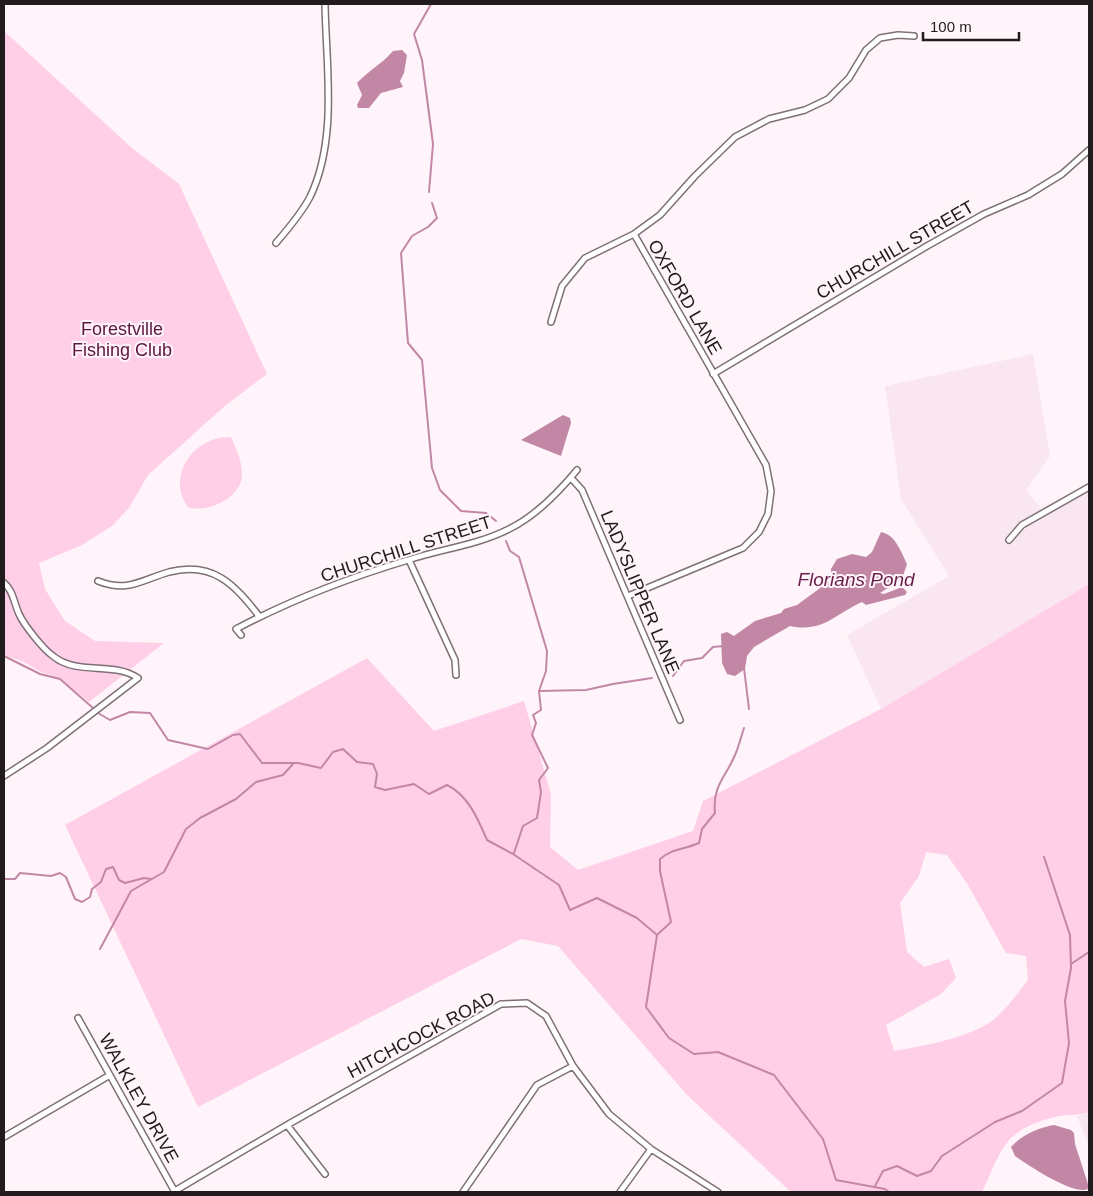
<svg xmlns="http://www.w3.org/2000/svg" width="1093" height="1196" font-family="Helvetica,sans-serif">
	<rect width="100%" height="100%" fill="#fff4f9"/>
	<path fill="#fae6f0" d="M1033,354L1050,456L1026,490L1041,508L1086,486L1089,491V584L881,709L847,635L949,576L901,499L885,386Z
		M1089,1112V1147L1077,1116Z"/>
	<path fill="#ffcfe7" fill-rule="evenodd" d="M4,31L132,148L179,184L267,374L226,405L148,475L129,508L112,526L82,545L39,563L45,589L65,621L95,641L164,643L89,702L59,678L41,672L22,661L4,655Z
		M231,437C236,449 242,460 242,474C243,497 207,514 188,507C165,476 195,435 231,437Z
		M1089,584V1112C1077,1116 1067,1114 1055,1117C1003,1130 1003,1148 982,1192H791L687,1095L558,946L521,939L198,1107L65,825L367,658L434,731L524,701L551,794L550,847L578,870L693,831L703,801L881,709ZM926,852L947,855L968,885L1006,953L1026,956L1028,980C1018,993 1006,1010 992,1021C967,1038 924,1046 894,1051L886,1025L941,994L956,978L949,959L924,967L907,952L900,903L919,876Z"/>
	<path fill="#c387a6" d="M402,50L407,55L404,73L400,81L403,87L381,93L369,108H358L357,105L362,95L357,83C368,71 383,63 393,51Z
		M563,415L570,418L571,423L561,456L521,440Z
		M881,532C896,535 901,552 907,564L902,579L880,593L884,594L902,587L907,592L905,595L866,605L862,602C835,614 823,633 790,626L754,647L747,656L745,669L735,676L727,674L722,663L721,634L727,632L734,636L755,621L781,613L784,609L797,605L831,580V569L837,559L852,554L866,557L872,552Z
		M1054,1125L1071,1130L1074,1133L1075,1144L1088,1184V1189C1074,1196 1028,1165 1015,1156L1011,1147C1023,1134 1038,1128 1054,1125Z"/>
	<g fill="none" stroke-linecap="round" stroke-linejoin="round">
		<path stroke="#c387a6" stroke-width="2" d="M429,192L433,144L422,60L414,34L431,4
			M432,203L437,218L428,227L412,236L401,253L408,343L422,360L432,468L440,490L461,511L486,513L496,521
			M506,541L510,551L519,557L547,651L546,671L539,691L541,710L533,715L536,723L532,735L548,768L539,780L541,792L537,818L523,826L514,853
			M4,656L40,674L60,679L93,708
			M744,668L749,709
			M673,676L684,661L702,658L713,647L724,646
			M539,691L586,690L613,684L652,678
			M98,713L110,720L130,712L150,713L168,740L208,749L233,735L240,734L262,763H298L321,768L333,752L343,749L357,762L373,764L377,774L375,787L385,790L414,784L429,794L447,785C468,795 478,819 487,840L513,854L559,885L570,910L597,898L637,918L657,935L646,1007L669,1038L694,1054L718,1052L774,1075L823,1139L836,1180L885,1189L889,1192
			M4,879H15L20,873L51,876L60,873L66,877L75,899L82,902L90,897L92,889L101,882L106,869L113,867L119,880L125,883L144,878L151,879
			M657,935L671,922L660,871V859C673,848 683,850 699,843L702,829L715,813C712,786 726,777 735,755C739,746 741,737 744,728
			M100,949L131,891L164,872L186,829L200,818L236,799L256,782L283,775L293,764
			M1071,964L1089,952
			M875,1186L883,1171L897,1166L917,1176L931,1171L942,1156L995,1122L1022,1111L1062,1083L1069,1043L1065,1001L1071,968L1070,935L1044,857"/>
		<defs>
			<path id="minor" d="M276,243C288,229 301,214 310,197C338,139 326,66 325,4
				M551,322L562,286L585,258L634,234L660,215L695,176L735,137L769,119L805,110L828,99L849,78L866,50L880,38L898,35L914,36
				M713,374L927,246L984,214L1028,195L1062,174L1089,150
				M571,478L582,490L680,720
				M1009,540L1022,525L1089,487
				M409,560L455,660L456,675
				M98,581C128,593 141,580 169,572C213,561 234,584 259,616
				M4,583C13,590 14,603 19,614C24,625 43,649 53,656C77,676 113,661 138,678L47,748L4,776
				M628,596L743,548L759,532L768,514L771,491L766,465L634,234
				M241,635L236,629C291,600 348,578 408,560C441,549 478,545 509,529C536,516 558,493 577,470
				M78,1018L175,1192
				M287,1125L325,1174
				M4,1137L110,1075
				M173,1192L287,1125L501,1004L527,1003L546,1016L573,1066L609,1114L651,1149L718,1192
				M463,1192L537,1085L573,1066
				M620,1192L651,1149"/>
		</defs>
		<use href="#minor" stroke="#7e7077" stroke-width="8"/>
		<use href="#minor" stroke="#fff" stroke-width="5"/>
	</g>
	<g text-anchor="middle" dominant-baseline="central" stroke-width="4" stroke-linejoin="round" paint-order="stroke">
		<g font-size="18" fill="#211b1e" stroke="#fff4f9">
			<text transform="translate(895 250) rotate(-30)">CHURCHILL STREET</text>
			<text transform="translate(685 297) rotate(60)">OXFORD LANE</text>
			<text transform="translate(406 549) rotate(-18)">CHURCHILL STREET</text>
			<text transform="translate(640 592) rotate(67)">LADYSLIPPER LANE</text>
			<text transform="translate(421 1035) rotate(-28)">HITCHCOCK ROAD</text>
			<text transform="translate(139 1098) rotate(61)">WALKLEY DRIVE</text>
		</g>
		<g font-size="18" fill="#5c1441" stroke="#fff4f9">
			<text x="122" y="329">Forestville<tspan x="122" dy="21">Fishing Club</tspan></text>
		</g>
		<g font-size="19" font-style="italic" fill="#681f4b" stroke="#fff4f9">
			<text x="856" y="579">Florians Pond</text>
		</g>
	</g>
	<rect width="1093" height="1196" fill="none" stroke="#211b1e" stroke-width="10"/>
	<path d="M923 32v8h96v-8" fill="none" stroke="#211b1e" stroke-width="2.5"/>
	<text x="930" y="32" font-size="15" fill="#211b1e" stroke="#fff4f9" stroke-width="4" paint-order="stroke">100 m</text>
</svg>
